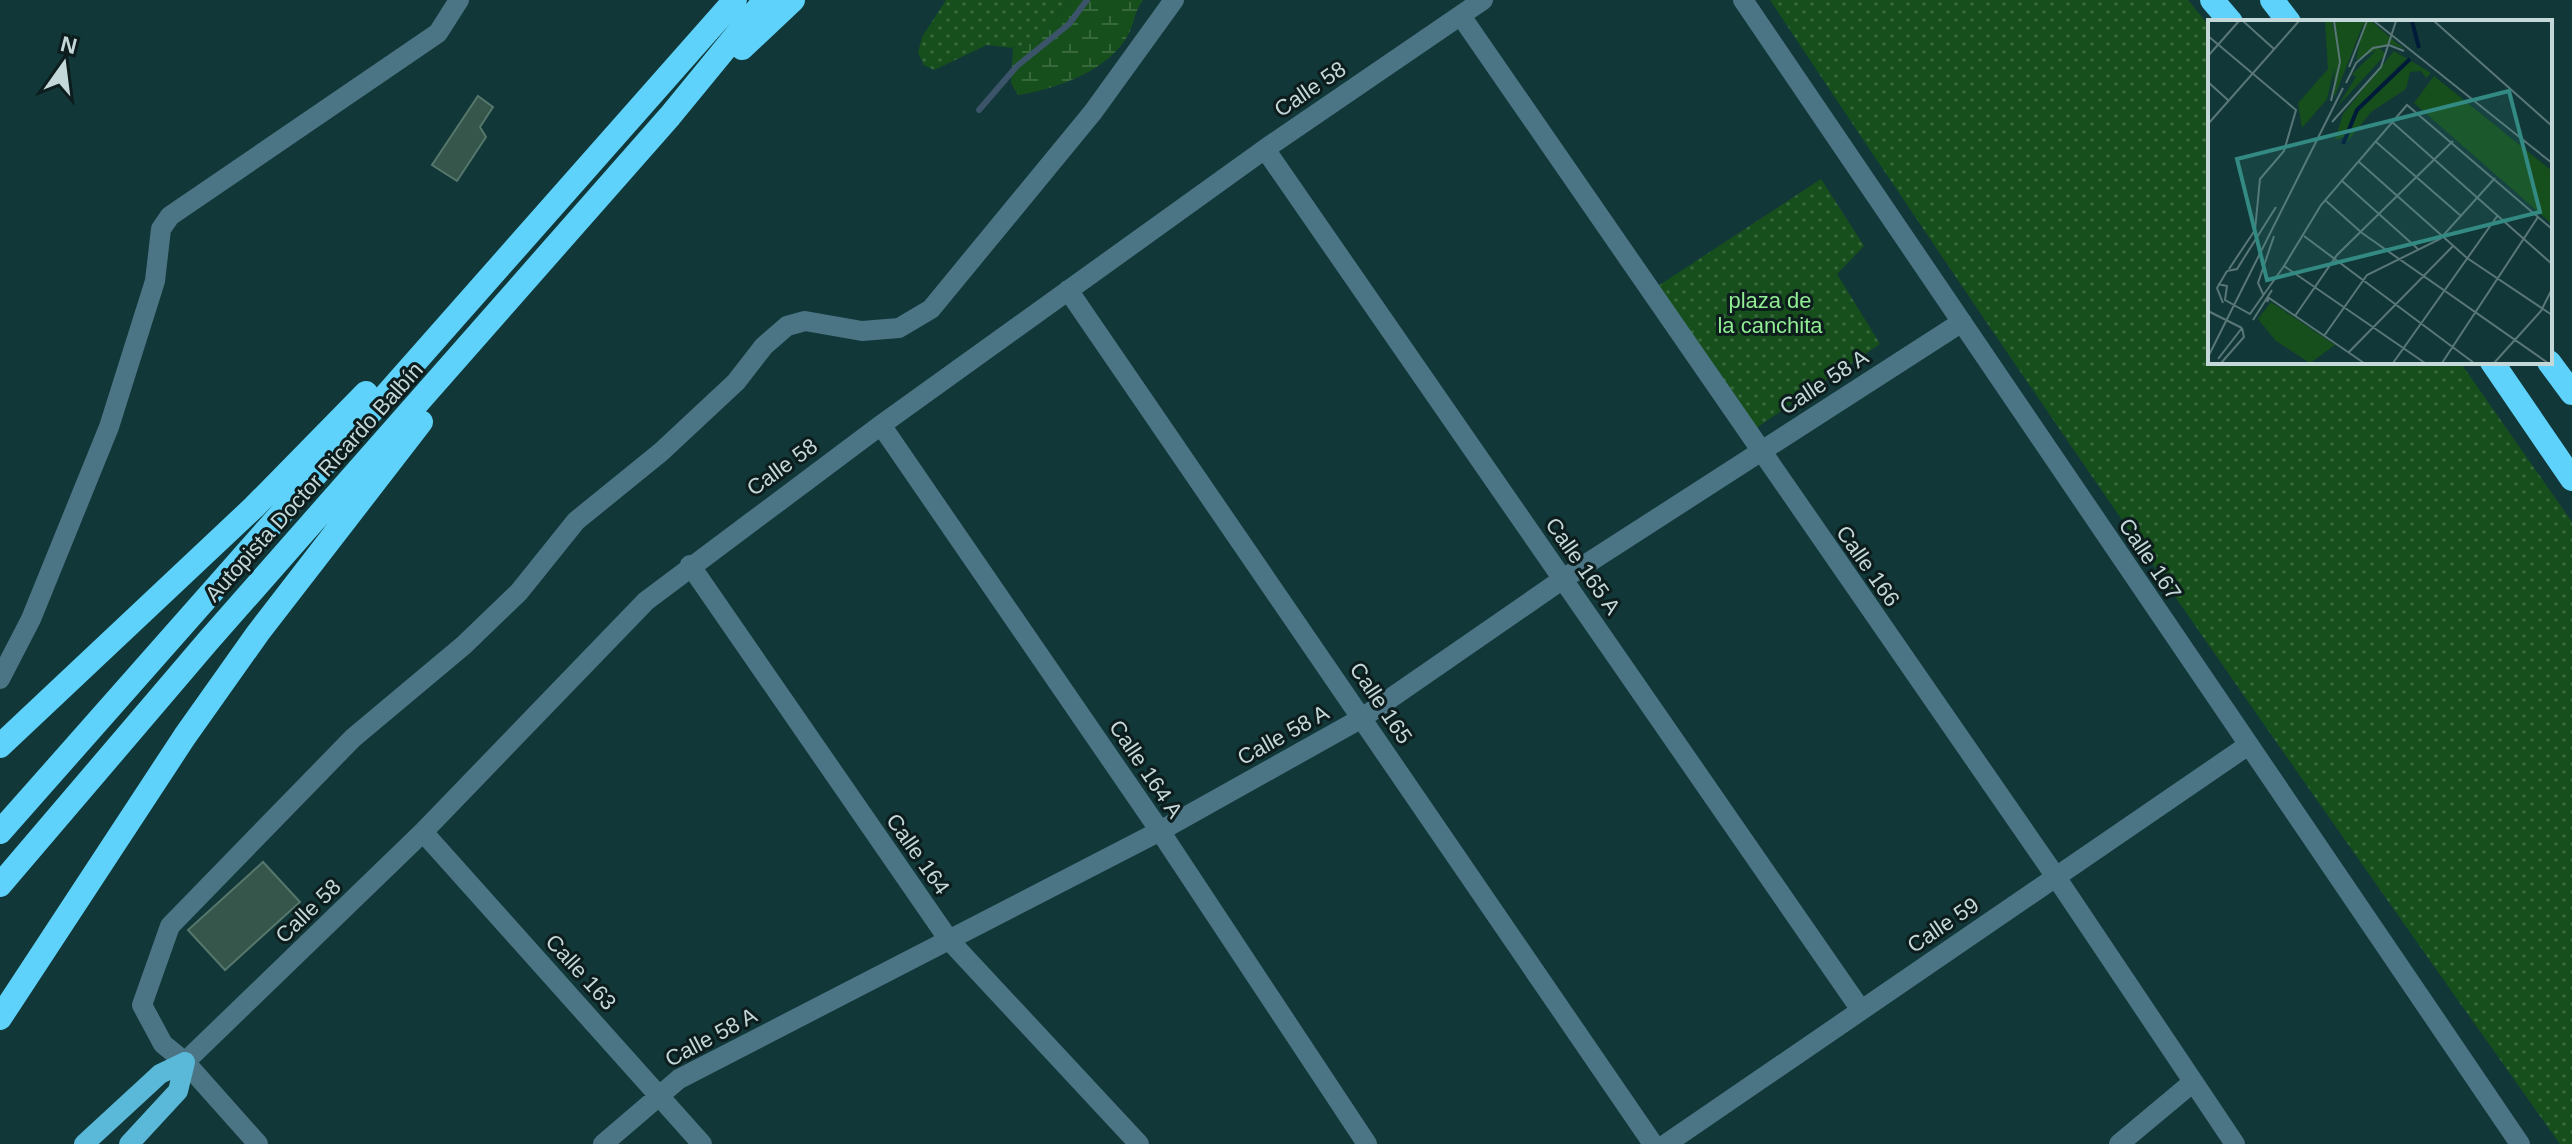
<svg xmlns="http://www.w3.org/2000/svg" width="2572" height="1144" font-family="Arial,sans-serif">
	<defs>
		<pattern id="grass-dots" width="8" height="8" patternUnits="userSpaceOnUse" patternTransform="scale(2)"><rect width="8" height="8" fill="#174f1c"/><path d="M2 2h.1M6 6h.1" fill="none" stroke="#37683c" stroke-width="1.8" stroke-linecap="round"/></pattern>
		<pattern id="wetland-marsh" width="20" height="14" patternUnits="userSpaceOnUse" patternTransform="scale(2)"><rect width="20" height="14" fill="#174f1c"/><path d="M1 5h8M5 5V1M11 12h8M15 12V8" fill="none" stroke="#37683c"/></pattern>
	</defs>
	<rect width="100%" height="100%" fill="#123738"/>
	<path fill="url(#grass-dots)" d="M946,0H1070L1037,42L1013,48L987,45L934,70L924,65L918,53L922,37Z
		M1770,0H2188L2210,27V362H2460L2572,522V1144H2560C2291,766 2026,386 1770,0Z
		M1821,179L1864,246L1837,274L1880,344L1756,428L1658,286Z"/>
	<path fill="url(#wetland-marsh)" d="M1070,0H1143C1134,12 1135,21 1129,33C1110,71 1056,89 1018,95L1011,83L1013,48L1037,42Z"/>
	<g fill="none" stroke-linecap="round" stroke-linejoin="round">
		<path stroke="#3b546a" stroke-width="6" d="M979,110L1017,66L1069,24L1087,0"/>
	</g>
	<path fill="#36564c" stroke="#56776b" stroke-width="2" d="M478,96L493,107L480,127L486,137L457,181L432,165Z
		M263,862L300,902L225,970L188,930Z"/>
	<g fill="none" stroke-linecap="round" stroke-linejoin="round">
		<path stroke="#4b7585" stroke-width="20" d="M1743,0L2520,1144
			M1461,16L2056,877L2235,1144
			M1265,149L1861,1010
			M1068,290L1653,1144
			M881,425L1160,831L1367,1144
			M690,565L949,940L1139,1144
			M0,679L31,619L109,427L155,281L161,229L170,216L438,33L459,0
			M423,832L702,1144
			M185,1062L423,832L646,601L881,425L1265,149L1483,0
			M258,1144L185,1062L163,1044L142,1005L170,926L353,738L464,645L519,592L576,521L661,452L736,382L764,346L787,326L805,321L862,331L899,328L931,309L1093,112L1174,0
			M603,1144L679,1079L1160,831L1362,718L1563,579L1962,322
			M1666,1144L2247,746
			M2119,1144L2192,1083"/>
		<path stroke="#5ab8d9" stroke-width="20" d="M84,1144L160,1074L185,1062
			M129,1144L178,1091L185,1062"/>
		<path stroke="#5ed2fa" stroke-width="24" d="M2212,0L2231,22
			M2272,0L2289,22
			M742,48L793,0
			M2492,362L2572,479
			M2549,362L2572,393
			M0,746L254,507L366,393
			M0,832L735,0
			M0,885L208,641L670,116L765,0
			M0,1018L185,736L258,633L421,422"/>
	</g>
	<g text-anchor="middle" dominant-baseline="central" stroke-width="6" stroke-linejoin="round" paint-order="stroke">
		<g font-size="22" fill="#c5d8d9" stroke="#0d1c1c">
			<text transform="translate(1310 89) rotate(-34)">Calle 58</text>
			<text transform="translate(1824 382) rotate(-33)">Calle 58 A</text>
			<text transform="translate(782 467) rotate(-36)">Calle 58</text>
			<text transform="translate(314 482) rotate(-48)">Autopista Doctor Ricardo Balbín</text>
			<text transform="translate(2150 559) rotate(56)">Calle 167</text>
			<text transform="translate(1583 566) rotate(55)">Calle 165 A</text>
			<text transform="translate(1868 566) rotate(55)">Calle 166</text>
			<text transform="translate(1381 703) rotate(56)">Calle 165</text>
			<text transform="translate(1283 735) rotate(-29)">Calle 58 A</text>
			<text transform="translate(1146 769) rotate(56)">Calle 164 A</text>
			<text transform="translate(918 854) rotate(55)">Calle 164</text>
			<text transform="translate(308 911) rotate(-44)">Calle 58</text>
			<text transform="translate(1943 925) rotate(-34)">Calle 59</text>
			<text transform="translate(581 972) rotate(48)">Calle 163</text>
			<text transform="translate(711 1037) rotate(-28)">Calle 58 A</text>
		</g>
		<g font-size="22" fill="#91ec94" stroke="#0d1c1c">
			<text x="1770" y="300">plaza de<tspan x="1770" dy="25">la canchita</tspan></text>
		</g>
	</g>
	<g transform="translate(2208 20)">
		<rect width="344" height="344" fill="#123738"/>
		<path d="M117,1H124L130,32L119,79L94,108L90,83L120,49ZM127,1H163L196,29L182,24L148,40L156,2L126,78ZM171,28L178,34L129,87L148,57L144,54ZM186,31L197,39L149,88L140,116L127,120L135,94ZM226,56L344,151V204L206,83ZM63,282L127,325L102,343L68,321L50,299Z" fill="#174f1c"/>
		<path d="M188,32L223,53L218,58L213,51L202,52L198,69L163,92L139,122L149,88L197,39Z" fill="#174f1c"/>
		<path fill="none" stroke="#001b3a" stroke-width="4" d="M204,1L211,28M135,124L149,90L202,39"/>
		<path fill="none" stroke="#5a7778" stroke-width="2" d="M35,1L66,29M166,1L344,143M226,1L344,106M0,16L88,90L76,131L52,159L47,210L21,249M0,36L31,1M141,47L159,1M0,62L21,81M138,63L148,43L165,28L181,25L196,31M123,81L132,42L126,1M124,102L173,47L188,1M184,102L344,244M0,104L91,1M167,121L253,196M150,141L259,238L344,295M133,160L210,229M117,180L154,213L340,343M96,216L266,343M19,251L29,249L68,187M10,264L19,266L17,280L42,294L76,246M55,274L50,263L66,216M59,282L61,278L156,343M15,283L9,268L19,251M0,291L34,308M87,296L129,235L245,121M45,300L64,270M116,316L159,255L232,219L287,158M140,333L245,226M0,337L135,68M10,339L34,308M13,343L36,317L34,308M185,343L290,195M217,343L76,246L113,185L199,85L344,209M234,343L330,197M286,343L333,291L344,269"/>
		<path fill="#338a83" fill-opacity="0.15" stroke="#338a83" stroke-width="4" d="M301,71L332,192L59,260L29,139Z"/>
		<rect width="344" height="344" fill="none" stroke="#c5d8d9" stroke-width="4"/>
	</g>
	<g transform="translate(64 64) rotate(14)" stroke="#0d1c1c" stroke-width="6" paint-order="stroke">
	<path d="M0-6L14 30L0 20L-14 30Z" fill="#c5d8d9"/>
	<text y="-12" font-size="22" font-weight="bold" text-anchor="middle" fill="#c5d8d9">N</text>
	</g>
</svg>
